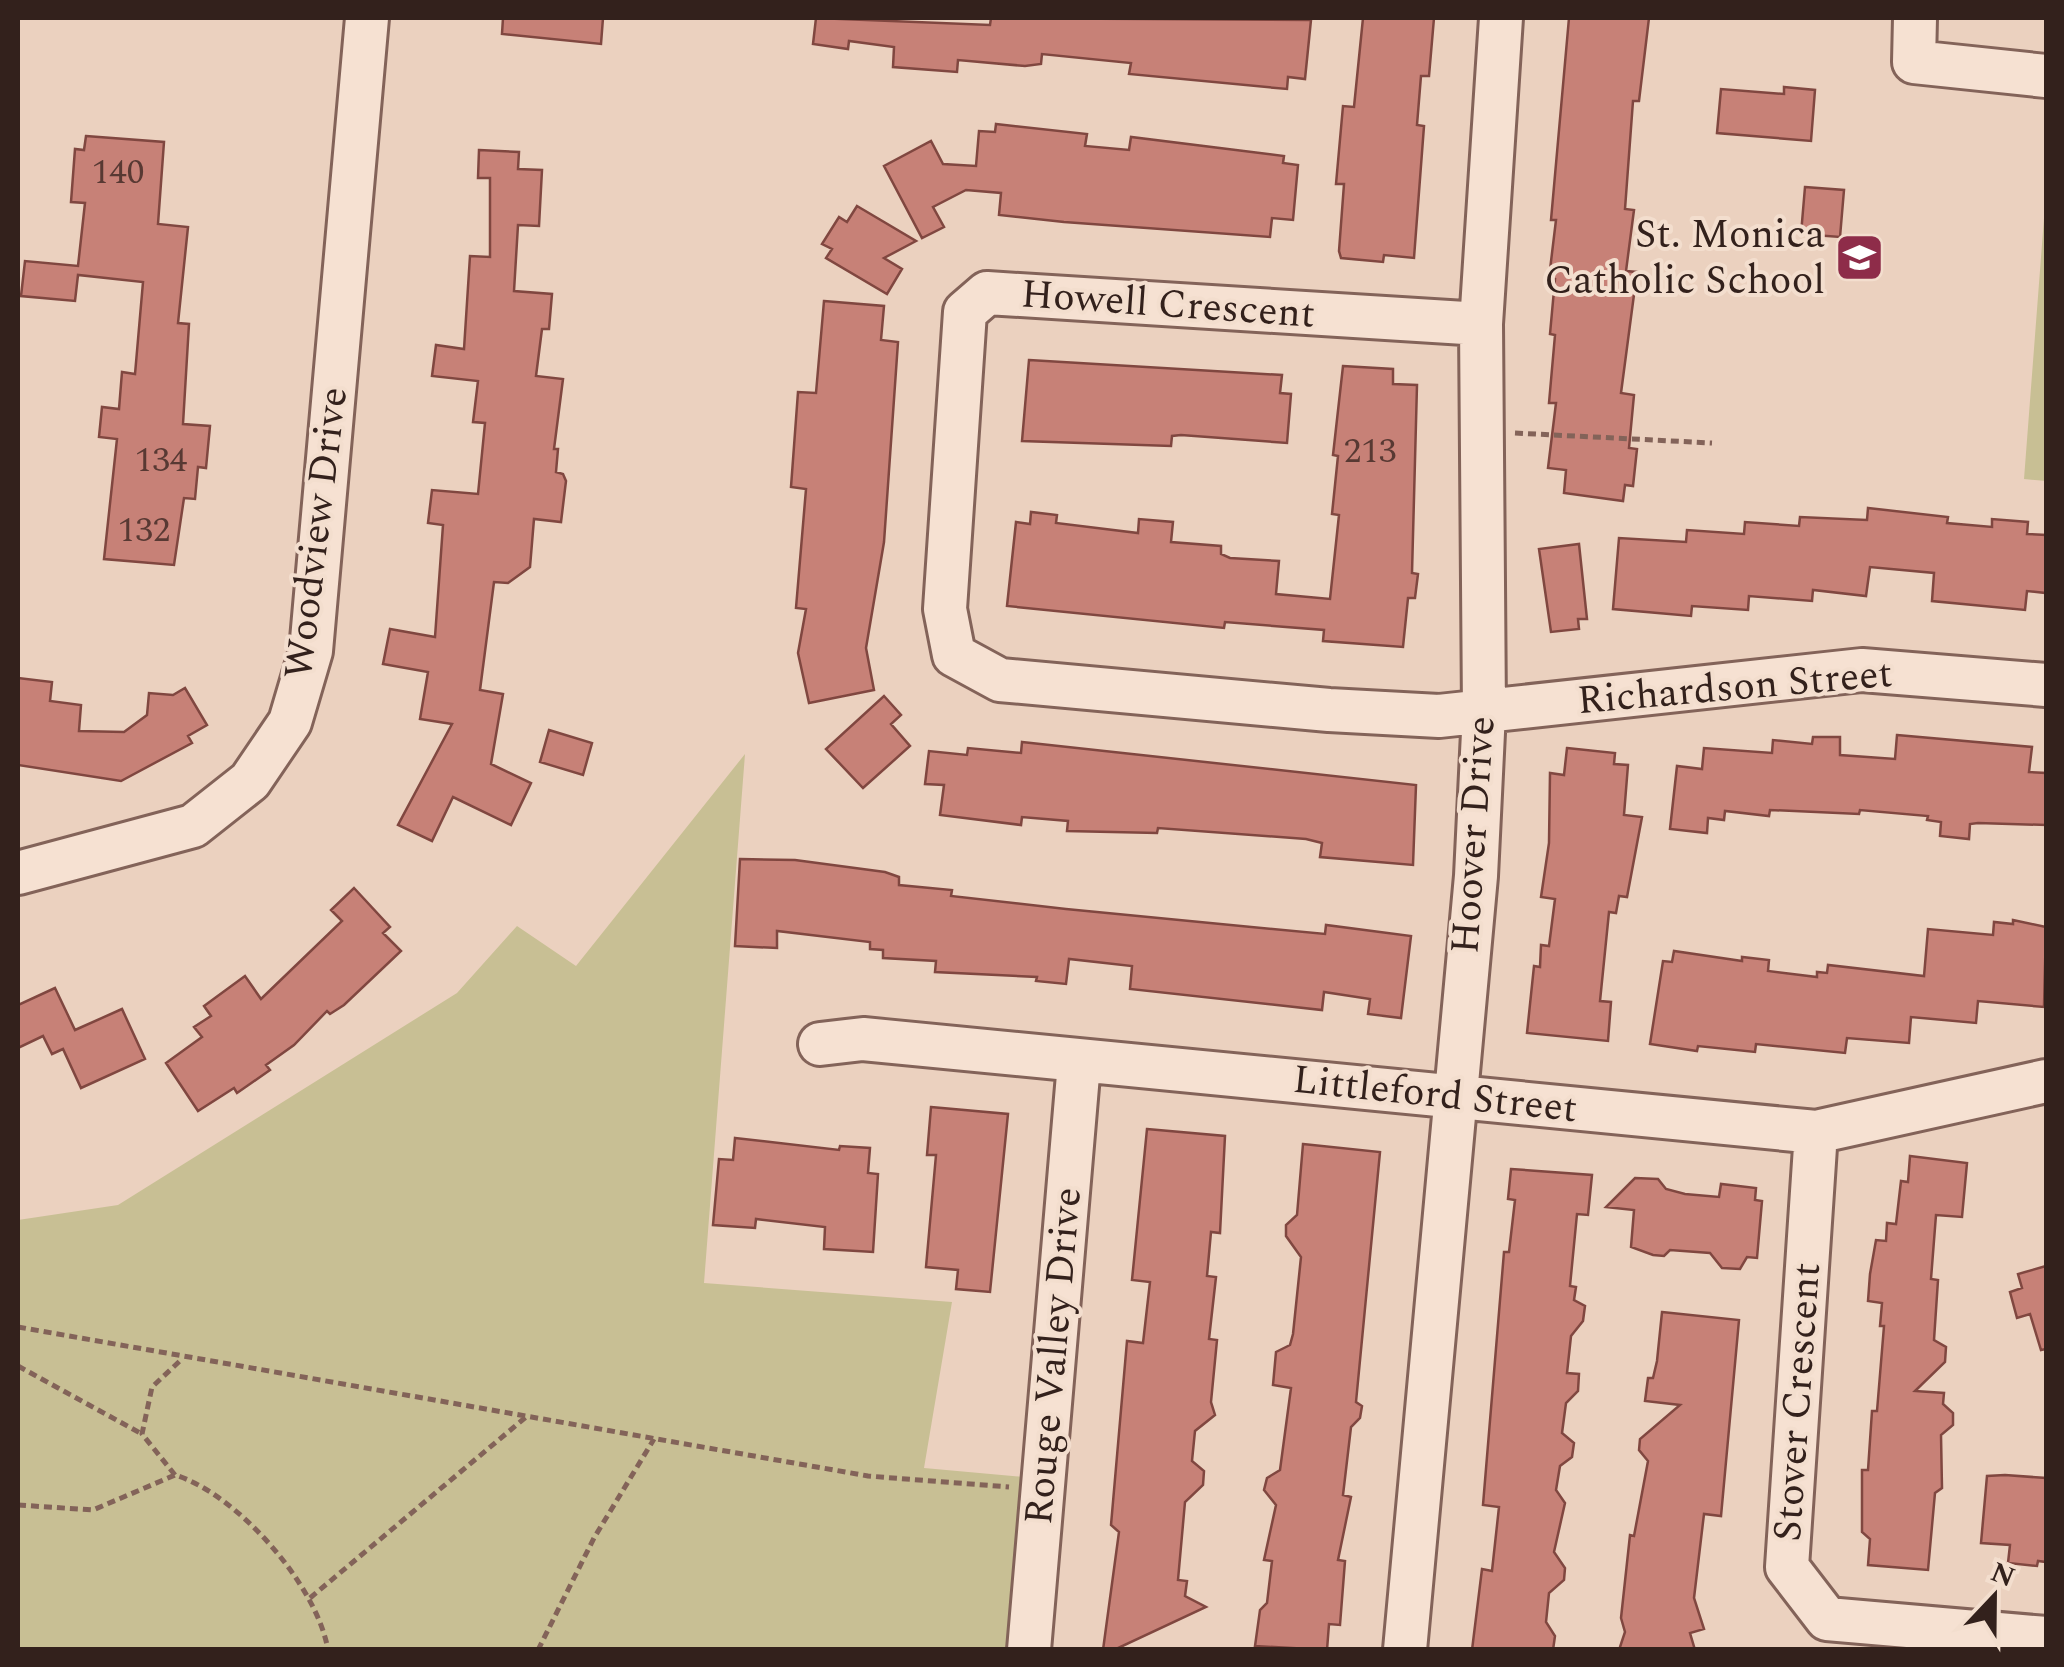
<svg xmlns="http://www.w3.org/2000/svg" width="2064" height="1667" font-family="Spectral,serif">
	<rect width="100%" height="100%" fill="#ebd1bf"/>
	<path fill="#c8bf94" d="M2046,192V191V481L2024,479Z
		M745,754L704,1283L952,1302L924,1468L1024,1477L1009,1649L18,1650V1220L118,1205L457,993L517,926L576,966Z"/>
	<path fill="#c78177" stroke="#804740" stroke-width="2.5" d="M503,18H603L601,44L502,34Z
		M816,18L990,25L991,18L1311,20L1305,79L1288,77L1287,89L1129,74L1131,63L1042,54L1041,64L1025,66L958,60L957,72L893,67L894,47L849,41L848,49L813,44Z
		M1363,18H1434L1429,76H1421L1417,125L1424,126L1414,258L1384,255L1383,262L1341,258L1339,251L1344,184H1336L1343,106L1354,107Z
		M1569,18H1649L1639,101H1633L1625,209L1634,210L1626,271L1637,272L1621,393L1634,395L1629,448L1637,449L1633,486L1625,485L1623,501L1564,493L1566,470L1548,468L1556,403H1549L1555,335L1550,334L1555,279L1549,278L1556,220H1551Z
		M1784,87L1815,90L1811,141L1717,133L1721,89L1784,94Z
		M996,124L1087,134L1085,146L1129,150L1131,137L1284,156L1283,163L1298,165L1293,220L1272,218L1270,237L1064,222L999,215L1001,193L966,190L933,207L944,227L922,238L884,166L931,141L943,164L976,166L979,131L995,132Z
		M86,136L164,142L158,224L188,227L178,323L189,324L183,424L210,426L206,468L198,467L195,499L184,498L174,565L104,559L117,439L99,437L102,407L119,409L122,372L135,374L143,282L78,275L75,301L21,296L25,261L78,266L85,203L71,202L75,149L84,150Z
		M479,150L519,152L518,169L542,170L539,226L518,225L514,291L552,294L549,329H542L536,376L563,379L554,449H558L556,472L563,474L566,481L561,522L534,519L530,567L508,583L494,582L480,690L503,694L491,764L531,783L511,825L453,797L432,841L398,825L452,724L420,719L428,672L383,664L390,629L435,637L443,525L428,523L432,490L478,494L485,423L473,422L478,381L432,376L436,345L464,349L470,256L490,257V178H478Z
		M1805,187L1844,190L1840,237L1801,234Z
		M857,206L916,241L884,258L902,269L887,294L826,258L832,249L822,244L839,217L847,222Z
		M824,301L884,306L881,340L898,342L884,542L866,648L874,690L809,703L798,653L806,609L796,608L806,489L791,487L798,392L816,393Z
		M1029,360L1282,375L1280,393L1291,394L1287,443L1181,435L1172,436L1171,446L1022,441Z
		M1343,366L1393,369V384L1417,385L1412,573L1418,574L1415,598H1408L1403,647L1323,641L1324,630L1225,622L1224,628L1007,606L1016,522L1030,524L1031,512L1057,515L1056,523L1138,533L1139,519L1173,522L1171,542L1221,546V554L1230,558L1279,561L1276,594L1330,599L1339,515L1332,514L1338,456L1333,455Z
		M1868,508L1948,517L1947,523L1992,527V519L2028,522L2027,534L2046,535V593L2027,591L2025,610L1932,601L1934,573L1870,567L1866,596L1813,590L1812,601L1749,596L1748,610L1692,606L1691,616L1613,609L1619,538L1686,542L1687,530L1744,534L1745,522L1799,526L1800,517L1867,520Z
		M1579,544L1587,619H1578L1579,629L1551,632L1539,549Z
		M18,678L52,682L50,701L81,705L79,731L124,732L147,715L149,693L173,695L185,688L207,725L188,736L192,743L121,781L18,765Z
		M884,696L901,715L891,724L910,746L863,788L826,749Z
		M549,730L592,743L583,775L540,762Z
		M1897,735L2032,747L2029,772L2046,773V825L1978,823L1970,824L1969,839L1940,836L1941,822L1927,820L1928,816L1860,810L1859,814L1770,810L1769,816L1725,811L1724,820L1708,818L1707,833L1670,829L1677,766L1702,769L1704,748L1772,753L1773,740L1812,744L1813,737H1840V755L1895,759Z
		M1022,742L1416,785L1413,865L1320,857L1322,843L1306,839L1158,828L1157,833L1067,831L1068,821L1022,817L1021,825L940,815L944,785L925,784L929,751L967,755L968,748L1021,753Z
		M1567,748L1615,753L1614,764L1628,765L1624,815L1642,817L1627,897L1619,896L1616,913L1609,912L1600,1001L1611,1002L1608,1041L1527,1033L1534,966L1540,967L1541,945L1549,946L1555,899L1541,897L1549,843L1550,773L1564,775Z
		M740,859L795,860L885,872L899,877V885L952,890L951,896L1066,909L1325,934L1326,925L1411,936L1401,1018L1368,1014L1370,999L1324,992L1322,1010L1130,989L1132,966L1069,959L1066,984L1036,981L1037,977L935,972L936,961L883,958V950L870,949V942L777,931V948L735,946Z
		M354,888L390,927L383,933L401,951L344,1005L330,1014L327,1011L294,1045L266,1065L270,1070L237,1093L234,1088L198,1111L166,1063L202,1037L194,1027L211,1016L204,1006L245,976L261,999L342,921L331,910Z
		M2013,920L2046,927L2044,1007L1978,1001L1976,1023L1911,1017L1909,1043L1847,1038L1845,1053L1756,1044L1755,1052L1698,1046L1697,1051L1650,1044L1663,961L1672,962L1674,951L1742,961V957L1769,960L1768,971L1817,977V972L1827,973L1828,965L1924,976L1928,929L1993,935L1994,922L2013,924Z
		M55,988L75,1030L122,1009L145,1059L81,1088L63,1049L52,1054L43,1036L18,1048V1005Z
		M931,1107L1008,1114L990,1292L956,1289L958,1270L926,1267L936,1155H927Z
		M1147,1129L1225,1136L1220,1233L1211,1232L1207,1276L1216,1277L1209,1339L1217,1340L1211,1402L1215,1415L1195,1431L1192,1461L1204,1471L1203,1485L1185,1502L1178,1580L1187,1581L1185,1596L1206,1607L1114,1650H1103L1119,1532L1111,1525L1127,1341L1143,1343L1150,1282L1132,1280Z
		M735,1138L839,1150L840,1146L870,1148L868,1173L878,1174L873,1252L824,1249L825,1227L756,1219L755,1228L713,1225L719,1159L733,1160Z
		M1303,1144L1380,1152L1356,1402L1362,1406L1360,1418L1351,1427L1343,1495L1351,1497L1338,1560L1345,1561L1340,1625L1329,1624L1327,1650L1255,1646L1260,1610L1267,1603L1272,1561L1264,1560L1276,1505L1264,1490L1267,1478L1280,1470L1291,1388L1273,1385L1276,1352L1290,1345L1293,1334L1301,1257L1286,1236V1225L1297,1215Z
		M1910,1156L1967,1163L1962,1217L1936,1215L1931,1279L1938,1280L1934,1340L1946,1347L1945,1362L1915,1391L1944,1393L1943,1404L1953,1413V1425L1941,1435L1942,1488L1935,1493L1928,1570L1868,1565L1870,1539L1862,1532V1470H1868L1872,1411H1877L1884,1326H1880L1882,1303L1868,1301L1870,1274L1876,1240L1886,1241L1887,1223L1896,1224L1901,1181L1908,1182Z
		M1511,1169L1592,1175L1588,1215L1577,1214L1570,1286L1576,1287L1574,1300L1585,1306L1583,1321L1571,1336L1567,1373L1579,1374L1578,1391L1566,1403L1562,1433L1574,1443L1572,1457L1560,1466L1556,1490L1565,1503L1554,1552L1565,1568L1564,1580L1549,1593L1546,1622L1555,1636L1553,1650H1472L1482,1569L1492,1571L1499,1507L1483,1505L1504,1252H1509L1515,1200L1508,1199Z
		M1635,1178L1658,1179L1666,1189L1685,1194L1719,1197L1721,1184L1756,1188L1755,1200L1762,1201L1757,1258L1747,1257L1740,1269L1722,1268L1710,1253L1670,1250L1664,1256L1653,1255L1631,1247L1634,1210L1606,1207Z
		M2046,1266V1349L2041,1350L2030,1314L2017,1318L2010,1292L2022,1288L2018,1274Z
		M1662,1312L1739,1320L1721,1516L1704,1514L1694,1598L1704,1629L1690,1633L1695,1650H1619L1625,1632L1621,1618L1630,1535L1634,1536L1648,1461L1639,1450L1640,1439L1680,1405L1645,1401L1648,1378H1653L1657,1361Z
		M2005,1475L2046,1478V1562L2038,1561L2037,1566L2008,1563L2010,1545L1981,1543L1987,1476Z"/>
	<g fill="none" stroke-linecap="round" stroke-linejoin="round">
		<defs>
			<path id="minor" d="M1915,18L1914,62L2046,76
				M1481,324L987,293L965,312L945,609L954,655L1000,680L1329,710L1439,716L1862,670L2046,685
				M18,873L193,826L250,781L290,722L311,651L367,18
				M820,1044L863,1039L1816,1132L2046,1081
				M1816,1132L1787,1567L1827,1619L2046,1638
				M1029,1650L1079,1063
				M1405,1650L1476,876L1484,712L1481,324L1501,18"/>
		</defs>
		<use href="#minor" stroke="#836359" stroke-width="48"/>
		<path stroke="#836359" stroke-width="5" stroke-dasharray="8 5" stroke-linecap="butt" d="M1515,433L1712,443
			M18,1327L868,1476L1009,1487
			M18,1366L142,1434
			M175,1475L142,1434L152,1387L182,1359
			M18,1505L93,1510L175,1475C237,1494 317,1585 328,1650
			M310,1598L526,1417
			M538,1650L594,1538L654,1439"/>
		<use href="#minor" stroke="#f6e1d2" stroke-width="42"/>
	</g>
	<defs>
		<symbol id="school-square" viewBox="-11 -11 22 22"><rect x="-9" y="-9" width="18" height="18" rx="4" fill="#8e2c49" stroke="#f3dece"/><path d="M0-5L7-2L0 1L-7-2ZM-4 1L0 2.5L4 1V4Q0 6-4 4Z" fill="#fff"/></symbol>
	</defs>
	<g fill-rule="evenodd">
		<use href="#school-square" x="1832" y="230" width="55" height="55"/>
	</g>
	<g text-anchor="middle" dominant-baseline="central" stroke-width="8" stroke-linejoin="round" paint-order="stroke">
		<g font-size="35" fill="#583933">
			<text x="118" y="172">140</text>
			<text x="1370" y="451">213</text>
			<text x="161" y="460">134</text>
			<text x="144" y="530">132</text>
		</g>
		<g font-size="40" fill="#33211c" stroke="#f3dece" text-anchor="end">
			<text x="1825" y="235">St. Monica<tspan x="1825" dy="46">Catholic School</tspan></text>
		</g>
		<g font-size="40" fill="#33211c" stroke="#f3dece">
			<text transform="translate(1168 305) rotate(4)">Howell Crescent</text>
			<text transform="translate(317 533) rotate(-83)">Woodview Drive</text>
			<text transform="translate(1735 688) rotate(-5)">Richardson Street</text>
			<text transform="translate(1474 835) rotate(-86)">Hoover Drive</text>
			<text transform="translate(1435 1095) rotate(6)">Littleford Street</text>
			<text transform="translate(1054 1356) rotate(-85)">Rouge Valley Drive</text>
			<text transform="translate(1798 1402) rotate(-86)">Stover Crescent</text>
		</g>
	</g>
	<rect width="2064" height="1667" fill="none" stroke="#33211c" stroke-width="40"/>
	<g transform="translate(1994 1597) rotate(22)" stroke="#f3dece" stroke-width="8" paint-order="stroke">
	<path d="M0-8L18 38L0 25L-18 38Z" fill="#33211c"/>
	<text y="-15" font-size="28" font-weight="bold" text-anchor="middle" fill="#33211c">N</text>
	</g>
</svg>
